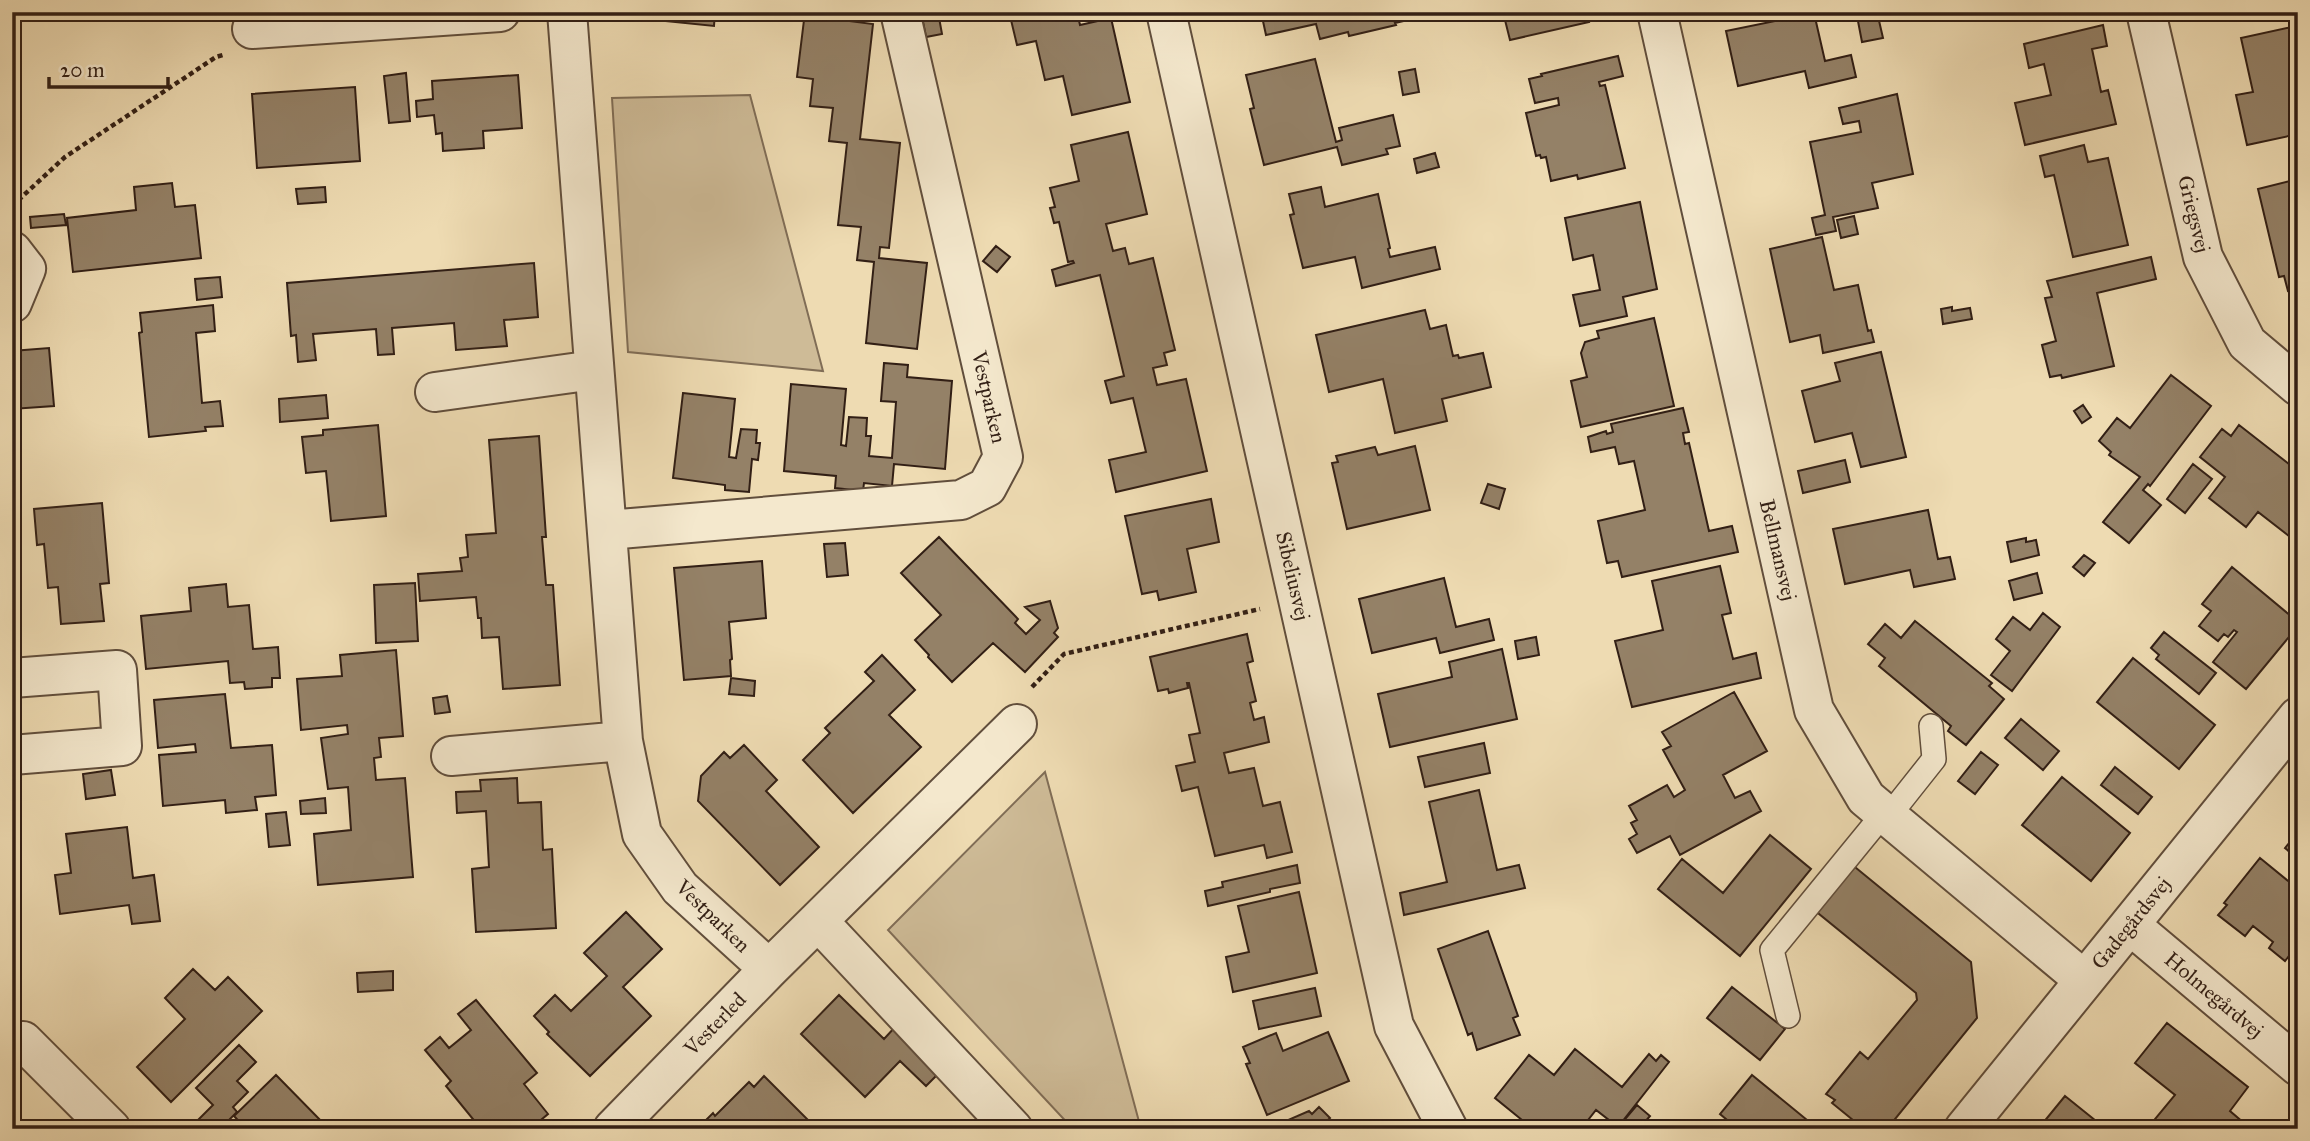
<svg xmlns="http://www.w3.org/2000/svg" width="2310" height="1141" font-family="'IM FELL Great Primer',serif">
	<rect width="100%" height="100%" fill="#eedbb2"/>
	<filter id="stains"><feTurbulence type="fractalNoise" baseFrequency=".00286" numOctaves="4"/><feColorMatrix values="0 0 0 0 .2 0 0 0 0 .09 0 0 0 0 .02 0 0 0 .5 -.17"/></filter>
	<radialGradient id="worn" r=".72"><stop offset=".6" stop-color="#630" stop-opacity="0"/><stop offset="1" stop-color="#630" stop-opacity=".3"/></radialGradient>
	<path fill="#cebb97" stroke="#806d56" stroke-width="2" d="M750,95L823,371L628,352L612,98Z
		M1045,772L1141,1129H1073L888,930Z"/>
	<path fill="#948167" stroke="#321f15" stroke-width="2" d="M628,12H715L714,26L627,17Z
		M805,12H826L825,18L873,24L860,139L900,143L889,248L880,247L879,258L927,263L917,349L866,343L874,262L857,260L861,227L838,225L847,143L829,141L833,108L810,106L813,79L797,77Z
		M921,12H938L942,34L926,37Z
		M1002,12H1077L1080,25L1111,18L1130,102L1072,115L1063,76L1045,80L1036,41L1017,45L1011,20L1014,19L1013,12L1003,15Z
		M1261,12H1340L1341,16L1347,12H1406L1408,20L1395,23L1396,25L1349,36L1348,32L1320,39L1316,24L1266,35Z
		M1503,12H1586L1589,22L1510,40Z
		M1877,12L1883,38L1862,42L1857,16Z
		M2002,12H2039L2004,20Z
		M1814,13L1825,61L1851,55L1856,77L1809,88L1805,71L1738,86L1726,31Z
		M2298,16V134L2247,145L2236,95L2253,92L2241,38L2296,26L2294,17Z
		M2103,25L2107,46L2092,49L2101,92L2108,90L2116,124L2025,145L2015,103L2051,95L2044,64L2029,68L2024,44Z
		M1618,56L1623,76L1599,82L1600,86L1605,85L1625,168L1578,179L1577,175L1551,181L1546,157L1541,158L1540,155L1536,156L1526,113L1559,105L1558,98L1535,103L1529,79L1542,76L1541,74Z
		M1315,59L1336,142L1342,140L1339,128L1393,115L1400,146L1386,149L1388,154L1342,165L1337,147L1264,165L1250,109L1254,108L1246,75Z
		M1415,69L1419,92L1403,95L1399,72Z
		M406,73L410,121L389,123L384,76Z
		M518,75L522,128L483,131L484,148L443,151L442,133L436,134L434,115L417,117L416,101L433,99L432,81Z
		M355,87L360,161L257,168L252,94Z
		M1897,94L1913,174L1872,183L1878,208L1833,217L1836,231L1816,235L1812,218L1825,215L1810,142L1861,132L1859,121L1843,124L1839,108Z
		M1128,132L1147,214L1106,224L1113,251L1125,248L1129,264L1153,258L1175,350L1164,353L1167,365L1153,368L1157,385L1186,379L1207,471L1116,492L1109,460L1146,452L1133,398L1111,403L1105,381L1124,376L1100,275L1056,286L1052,270L1074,263L1073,261L1068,262L1059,222L1054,223L1050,208L1055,207L1050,188L1079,181L1071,145Z
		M2084,145L2088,162L2108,158L2128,245L2073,257L2054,175L2045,177L2040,156Z
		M1435,153L1439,167L1417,173L1414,159Z
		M2298,179V289L2288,291L2284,276L2279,277L2258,189Z
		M172,183L175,207L195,205L201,258L73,272L67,218L136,210L134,187Z
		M325,187L326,202L298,204L296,189Z
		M1321,187L1325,207L1378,194L1390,248L1388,249L1390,257L1435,247L1440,269L1362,288L1355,257L1303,268L1290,215L1294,214L1289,194Z
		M1640,202L1657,289L1623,297L1627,316L1580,326L1573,295L1600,290L1593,255L1573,260L1565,218Z
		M64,214L66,225L31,228L30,217Z
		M1854,216L1858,234L1841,238L1837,220Z
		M1822,237L1834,290L1858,285L1868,331L1871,330L1874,342L1823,353L1820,335L1790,342L1770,249Z
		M996,246L1010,257L997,272L983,261Z
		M2151,257L2156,279L2097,293L2114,366L2062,378L2061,375L2050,377L2042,345L2056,341L2045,298L2052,297L2047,281Z
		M534,263L538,317L504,320L507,346L456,350L454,323L392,328L394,354L378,355L376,329L313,334L316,360L298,362L296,335L291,336L287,283Z
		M220,277L222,297L197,300L195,279Z
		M213,305L215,331L196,333L202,403L220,401L223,426L205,427L206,431L149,437L139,333L142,332L140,313Z
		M1952,307V311L1970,308L1972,319L1943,324L1941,309Z
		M1425,310L1430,329L1446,325L1453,356L1458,355L1459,358L1483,353L1491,387L1442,399L1447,421L1395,433L1383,379L1329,392L1316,335Z
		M1654,318L1674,406L1581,427L1571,381L1587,377L1581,353L1585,342L1599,338L1597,331Z
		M49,348L54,406L12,409V351Z
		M1881,352L1906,457L1861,467L1852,433L1815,442L1802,391L1840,381L1835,363Z
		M884,363L908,365L907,377L952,381L945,469L894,464L892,486L864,483L863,491L835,488L836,476L784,471L791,384L846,389L841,445L846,446L849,417L867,418L866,436H871L869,456L892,458L896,402L881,401Z
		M2171,375L2211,406L2150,486L2148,484L2143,490L2161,505L2129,543L2103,522L2140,477L2109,455L2111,452L2099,441L2117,418L2130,428Z
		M683,393L735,399L729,457L736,458L741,429L757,430L756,443H760L758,460L752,459L749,492L725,490V485L673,478Z
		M326,395L328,418L280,422L279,399Z
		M2083,405L2091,417L2082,423L2074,411Z
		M1683,408L1689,432L1683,433L1685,444L1689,443L1709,531L1732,526L1738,552L1622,577L1618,561L1607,563L1598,521L1645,510L1634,461L1619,464L1615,447L1591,452L1588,437L1606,431L1607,434L1613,432L1611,424Z
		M378,425L386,516L331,521L326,471L306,473L302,437L323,435V430Z
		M2239,425L2298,471V525L2289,536L2258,512L2246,527L2209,498L2225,477L2200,457L2222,429L2231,436Z
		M539,436L546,537H542L546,585H553L560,685L503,689L499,637L482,638L481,618H478L476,597L420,601L418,574L462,571L460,558L468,557L466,535L496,533L489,440Z
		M1415,446L1430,510L1347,529L1332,463L1338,462L1336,456L1375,447L1378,455Z
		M1845,460L1850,482L1803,493L1798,471Z
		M2193,464L2212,479L2185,513L2167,499Z
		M1488,484L1505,489L1499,509L1481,503Z
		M1211,499L1219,542L1187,549L1196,592L1159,600L1157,591L1142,594L1125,516Z
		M102,503L109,583L100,584L104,621L61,624L58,587L48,588L44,544L37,545L34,509Z
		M1928,510L1938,559L1950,557L1955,579L1914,587L1910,570L1845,584L1833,529Z
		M939,537L1018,619L1015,623L1026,634L1040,620L1025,607L1050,601L1058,628L1054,633L1058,637L1025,672L993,643L952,682L928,657L929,655L915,640L941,615L901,573Z
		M2026,538V542L2036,540L2039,555L2011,562L2007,542Z
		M845,543L848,575L827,577L824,544Z
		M2084,555L2095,563L2084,576L2073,567Z
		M762,561L766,618L729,622L732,659L730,660L731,676L684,680L674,568Z
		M1720,566L1731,613L1722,615L1733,659L1756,653L1761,678L1632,707L1615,641L1663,630L1652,581Z
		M2232,567L2298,622V626L2246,689L2213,662L2237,632L2234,630L2228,637L2224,634L2218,641L2199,626L2211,611L2202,604Z
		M2037,573L2042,593L2014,600L2009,581Z
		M1444,578L1456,627L1489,619L1494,640L1440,653L1436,638L1372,653L1359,599Z
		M415,583L418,641L376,643L374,585Z
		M226,584L228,607L249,605L253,649L278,647L280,678H272V687L245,689L244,682L230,683L228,661L146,669L141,616L191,611L189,588Z
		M2043,613L2060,627L2012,691L1991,675L2010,651L1996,639L2013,617L2030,630Z
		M1915,621L1992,683L1989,686L2004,699L1966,745L1948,731L1951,726L1879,666L1885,658L1868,644L1885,624L1901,638Z
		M2164,632L2216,673L2199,694L2156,659L2159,655L2151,648Z
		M1247,634L1253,661L1247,663L1256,701L1250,703L1254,720L1264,717L1269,742L1224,753L1229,773L1254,768L1263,806L1280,802L1292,852L1267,858L1264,845L1215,856L1198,787L1182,791L1176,766L1195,762L1189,735L1200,733L1189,683H1187L1188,688L1169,693L1168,689L1158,691L1150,657Z
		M1536,637L1539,655L1518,659L1515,641Z
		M1502,649L1517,719L1390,747L1378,694L1452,677L1449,662Z
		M396,650L403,736L379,738L381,757L374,758L376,780L405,778L413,877L318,885L314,834L351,830L348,787L328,789L321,738L348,734L347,725L301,730L297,679L342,676L340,655Z
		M882,655L915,690L889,715L921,747L853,813L803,760L830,733L825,728L874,681L865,672Z
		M2133,658L2215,725L2179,769L2097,702Z
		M731,678L755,681L754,696L729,694Z
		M1734,692L1767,751L1723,775L1735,798L1750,791L1761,811L1680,855L1670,836L1637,853L1629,839L1637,834L1631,823L1637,820L1629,806L1667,785L1674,797L1685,790L1663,750L1671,746L1662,732Z
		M225,694L231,748L272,745L276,795L255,797L257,810L226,813L225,800L163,806L159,755L196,752L195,744L158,748L154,700Z
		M447,696L450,712L435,714L433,698Z
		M2021,719L2059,751L2043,770L2005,738Z
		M1484,743L1490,773L1425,787L1418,757Z
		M744,745L777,780L766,791L819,847L780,885L698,801L701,776L724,752L730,758Z
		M1981,752L1998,765L1975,794L1958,781Z
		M2115,767L2152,797L2138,814L2101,785Z
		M111,770L115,795L86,799L83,774Z
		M2062,777L2130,833L2091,881L2022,825Z
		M517,778L518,803L541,802L543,850L552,849L556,928L476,932L472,869L489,867L486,811L457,813L456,792L481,791L480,780Z
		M1479,790L1497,870L1519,865L1525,888L1404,915L1400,893L1447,882L1429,802Z
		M325,798L326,813L301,814L300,801Z
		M286,812L290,845L269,847L266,814Z
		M127,827L133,878L154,875L160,921L132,924L129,905L60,914L55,875L71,873L66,834Z
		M2298,832V859L2285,848Z
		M1770,835L1811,869L1740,956L1658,889L1682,859L1723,893Z
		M2260,858L2298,889V963L2289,956L2285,961L2269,948L2273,942L2253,926L2245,936L2218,915L2227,905L2224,903Z
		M1850,863L1971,962L1977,1018L1887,1129H1864L1832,1103L1835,1100L1826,1094L1860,1052L1868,1059L1917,1000L1916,993L1813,909Z
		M1297,865L1300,883L1270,889V892L1208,906L1205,891L1223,887L1222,882Z
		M1299,892L1317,973L1233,992L1226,957L1249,952L1238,906Z
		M626,912L662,949L623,987L651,1016L590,1076L547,1034L549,1032L534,1016L555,995L571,1011L607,976L584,953Z
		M1488,931L1518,1016L1513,1018L1520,1035L1477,1050L1472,1033L1468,1035L1438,949Z
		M193,969L215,990L228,977L262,1011L171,1102L137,1067L185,1019L165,998Z
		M393,971V990L358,992L357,973Z
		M1732,987L1785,1029L1760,1060L1707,1018Z
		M1315,988L1321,1016L1259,1029L1253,1001Z
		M839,995L884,1039L896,1026L940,1072L926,1086L900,1061L865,1097L801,1034Z
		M476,1000L537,1073L524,1084L548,1114L530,1129H481L446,1086L451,1081L425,1050L440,1037L449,1048L471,1030L458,1014Z
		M2167,1023L2248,1087L2230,1111L2251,1129H2167L2155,1119L2175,1095L2135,1063Z
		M1328,1032L1349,1081L1267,1115L1246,1064L1250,1063L1243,1047L1276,1033L1283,1051Z
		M239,1045L256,1062L237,1081L248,1092L233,1107L237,1112L220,1129H189L213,1105L196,1088Z
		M1575,1049L1622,1087L1649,1054L1656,1061L1661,1055L1669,1062L1618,1127L1596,1110L1581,1129H1533L1495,1098L1529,1055L1554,1075Z
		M276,1075L329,1129H246L234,1116Z
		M1752,1075L1818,1129H1738L1720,1114Z
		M764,1076L809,1121L801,1129H697L713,1113L715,1116L749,1082L754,1087Z
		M2065,1096L2106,1129H2038Z
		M1637,1105L1650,1116L1639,1129H1624L1620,1125Z
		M1319,1107L1330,1118L1319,1129H1296L1288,1120L1309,1111L1312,1114Z"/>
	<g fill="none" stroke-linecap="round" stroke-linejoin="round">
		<defs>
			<path id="service" d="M1888,817L1934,759L1931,726
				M1788,1016L1772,950L1884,813"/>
			<path id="minor" d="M567,12L623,741L642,834L680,888L769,969
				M1166,12L1394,1026L1448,1129
				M1657,12L1814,710L1866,798L2084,980
				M2146,12L2203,257L2247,343L2298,386
				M252,29L500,12
				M12,251L26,269L12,303
				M435,392L594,370
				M608,530L961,500L987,487L1003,457L900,12
				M12,678L117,670L122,746L12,755
				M451,756L623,741
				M818,921L1013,1129
				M2130,925L2298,1066
				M23,1041L111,1129
				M613,1129L769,969L1017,724
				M1964,1129L2298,717"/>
		</defs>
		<use href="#service" stroke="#614e3c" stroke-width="26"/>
		<use href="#minor" stroke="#614e3c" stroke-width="42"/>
		<path stroke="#321f15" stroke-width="4.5" stroke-dasharray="5 3.5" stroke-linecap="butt" d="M12,206L65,157L216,57L223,55
			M1032,687L1064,654L1260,609"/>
		<use href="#service" stroke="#f4e8cd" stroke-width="23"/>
		<use href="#minor" stroke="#f4e8cd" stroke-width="38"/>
	</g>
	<g text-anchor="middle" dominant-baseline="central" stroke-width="5" stroke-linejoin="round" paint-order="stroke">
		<g font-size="21" fill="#321f15" stroke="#f4e8cd">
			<text transform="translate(2194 214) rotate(76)">Griegsvej</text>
			<text transform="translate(989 397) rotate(77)">Vestparken</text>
			<text transform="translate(1778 550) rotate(77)">Bellmansvej</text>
			<text transform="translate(1293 576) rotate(77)">Sibeliusvej</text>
			<text transform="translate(713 916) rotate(44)">Vestparken</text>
			<text transform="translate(2131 923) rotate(-51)">Gadegårdsvej</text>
			<text transform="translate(2214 995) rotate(40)">Holmegårdvej</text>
			<text transform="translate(715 1024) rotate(-46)">Vesterled</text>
		</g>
	</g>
	<rect width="2310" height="1141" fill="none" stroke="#eedbb2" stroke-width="42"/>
	<rect x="14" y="14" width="2282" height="1113" fill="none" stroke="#321f15" stroke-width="3.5"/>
	<rect x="21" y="21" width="2268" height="1099" fill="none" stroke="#321f15" stroke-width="2"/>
	<path d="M49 77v10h119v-10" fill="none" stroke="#321f15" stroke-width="3.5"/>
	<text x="60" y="77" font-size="21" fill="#321f15" stroke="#f4e8cd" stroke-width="5" paint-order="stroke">20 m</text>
	<rect width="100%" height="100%" filter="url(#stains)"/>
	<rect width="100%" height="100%" fill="url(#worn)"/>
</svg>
